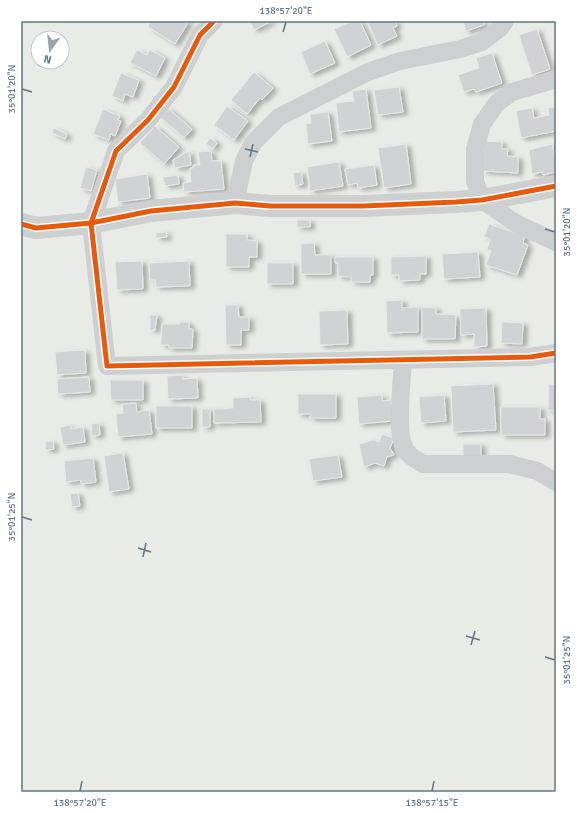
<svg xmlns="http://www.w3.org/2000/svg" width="577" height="813" font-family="Signika,sans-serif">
	<defs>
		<filter id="shadow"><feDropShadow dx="4.5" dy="2.5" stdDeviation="2" flood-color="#0004"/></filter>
	</defs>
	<rect width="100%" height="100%" fill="#f9f9f9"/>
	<path fill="#e8ebe6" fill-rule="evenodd" d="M21,21H556V792H21ZM38,38H62V62H38Z"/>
	<path fill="#d0d2d3" stroke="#e8e8e8" filter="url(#shadow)" d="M150,21H189L175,44L148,27Z
		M250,21H272L254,30Z
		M352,21H360L371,45L347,57L334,29Z
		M367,21H395L397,26L393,28L397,36L378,45Z
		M463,21H483L484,25L466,31Z
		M537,29L550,69L532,75L519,35Z
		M325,41L335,63L310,74L301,52Z
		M137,50L147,55L150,50L165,58L156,76L130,63Z
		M492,53L502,83L476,92L474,89L464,92L458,75L479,68L476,58Z
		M254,72L273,88L262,100L260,98L247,114L231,100Z
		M121,73L139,80L133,97L125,94L123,101L112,96Z
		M399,87L403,112L378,115L374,90Z
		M366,89L371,128L339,132L336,103L354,101L352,91Z
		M227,106L248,121L234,140L214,125Z
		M556,107V131L521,138L516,111L532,108L534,118L549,115L548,108Z
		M168,108L192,129L184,138L160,117Z
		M103,109L120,116L118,120L121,121L115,136L111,134L109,140L93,134Z
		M328,112L332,141L308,144L306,124L311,123L310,114Z
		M155,126L179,147L164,164L140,143Z
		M54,128L67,134L65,139L52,133Z
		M210,138L217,143L213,149L206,144Z
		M484,141L502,142V149H508L507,156L518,157V173L483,171Z
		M406,144L411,184L384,188L378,148Z
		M552,144L556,162V172L543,175L542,172L532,174L529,150Z
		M189,151L191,165L175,168L173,160Z
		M211,151L212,161H221L224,189L184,192L183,183L191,182L190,168H193V165H200L198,152Z
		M339,162L343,186L310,191L307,167Z
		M374,165L377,185L358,188L357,183L348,185L345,169Z
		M86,167L97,170L91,191L80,188Z
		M301,172L303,184L295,186L293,173Z
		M147,174L150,198L118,202L115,179Z
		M178,175L179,184L165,186L163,177Z
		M297,220H310V227H297Z
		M489,224L525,236L523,243L528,245L517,275L486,265L491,251L487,250L490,239L484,237Z
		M166,232L167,237L156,238V233Z
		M226,234H247V240L257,241V257H249V267H226Z
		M314,243L315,255H331V274H301V244Z
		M478,252L480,277L444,279L442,254Z
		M426,256V274H420V280L399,281V275H391V257Z
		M335,257H373V275H370V282H351V277L338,276V263H335Z
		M142,261L143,289L117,290L115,262Z
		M189,261L190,286L156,287L155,280H150L149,263Z
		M267,263H293V284H267Z
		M402,300V308L418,307V332L387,333L386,301Z
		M225,305H238L239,317H249V330H241V345H226Z
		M422,307L436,308V314L456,315L455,339H422Z
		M486,308L487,346L474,347V334L461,335L460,309Z
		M347,310L348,344L320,345L319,311Z
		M150,315H157L155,330H150Z
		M180,322H189V329H193L192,348H169V345H161L162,324H180Z
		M502,322L523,323L522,344L501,343Z
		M85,350L86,373L57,375L55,352Z
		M182,375L183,379L197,378L198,398L168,399L167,376Z
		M89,377L90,392L58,394L57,379Z
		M110,380H143V400H111Z
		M493,384L496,430L453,432L451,386Z
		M549,384L556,385V411L548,410Z
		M298,394H336V418H310L311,414H298Z
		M382,395V401L391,400L393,421L359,424L357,397Z
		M444,395L446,421L421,423L419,397Z
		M250,397V400H260L261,422L214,423V409L233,408V398Z
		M136,403L137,412L149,410L152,434L118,437L116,414L123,413L122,404Z
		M156,406H192V428H156Z
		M501,407H540V419H545V435H501Z
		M202,409H210V427H202Z
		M99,423L100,435L92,436L91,424Z
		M70,425L71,429L83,427L85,442L63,445L60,427Z
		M382,434L394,438L390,448L394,455L387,457L384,466L375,463L364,467L359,444L373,440L379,442Z
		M53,441L54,449L46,450L45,442Z
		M463,444H481V458H463Z
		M123,453L129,489L109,492L104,456Z
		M338,455L342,477L313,481L309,459Z
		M93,458L96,482L81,484V480L66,482L64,461Z
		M78,493L80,506L72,507L70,494Z"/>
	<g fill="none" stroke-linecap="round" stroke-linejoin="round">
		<path stroke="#cecfd0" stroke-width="18" d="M214,21L200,35L174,87L148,120L116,151L91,223L107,366L530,357L556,353
			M556,79L512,92L497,103L482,124L475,149V181L482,200L517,224L556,242
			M235,203L244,161L253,143L279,117L368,72L400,61L460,49L482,42L500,28L505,21
			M403,360C402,379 396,432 404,447C408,456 415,459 423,464H510L537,471L556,482"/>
		<path stroke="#cecfd0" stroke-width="22" d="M21,224L36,228L91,223L151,211L235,203L270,206H363L456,202L482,200L556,186"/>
		<defs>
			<path id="cycleway" d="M214,21L200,35L174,87L148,120L116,151L91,223L107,366L530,357L556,353
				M21,224L36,228L91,223L151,211L235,203L270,206H363L456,202L482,200L556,186"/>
		</defs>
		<use href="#cycleway" stroke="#fff" stroke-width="8"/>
		<use href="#cycleway" stroke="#e8590c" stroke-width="5"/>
	</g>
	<path fill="none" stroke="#657683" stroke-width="1.5" d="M283,32L286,22M22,89L32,92M245,149L258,152M250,157L253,144M545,229L555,232M22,517L32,520M138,548L151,552M143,557L146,543M466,636L480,640M471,645L475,631M545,657L555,660M80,791L82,781M432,791L434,781"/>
	<rect width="577" height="813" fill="none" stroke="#ffffff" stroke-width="44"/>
	<g transform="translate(50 50) rotate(195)"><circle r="19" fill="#ffffff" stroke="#c1c8cd"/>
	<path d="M0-3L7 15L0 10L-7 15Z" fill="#99a4ac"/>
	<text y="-6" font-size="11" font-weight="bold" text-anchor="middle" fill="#657683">N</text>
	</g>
	<rect x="22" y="22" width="533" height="769" fill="none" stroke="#657683" stroke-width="1.5"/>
	<g font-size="10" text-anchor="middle" fill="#657683">
		<text x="286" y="14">138°57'20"E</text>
		<text transform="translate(11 89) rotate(-90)" y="4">35°01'20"N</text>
		<text transform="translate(566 232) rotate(-90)" y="4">35°01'20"N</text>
		<text transform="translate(11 517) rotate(-90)" y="4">35°01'25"N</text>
		<text transform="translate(566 660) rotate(-90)" y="4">35°01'25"N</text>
		<text x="80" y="806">138°57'20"E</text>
		<text x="432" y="806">138°57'15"E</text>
	</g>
</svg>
